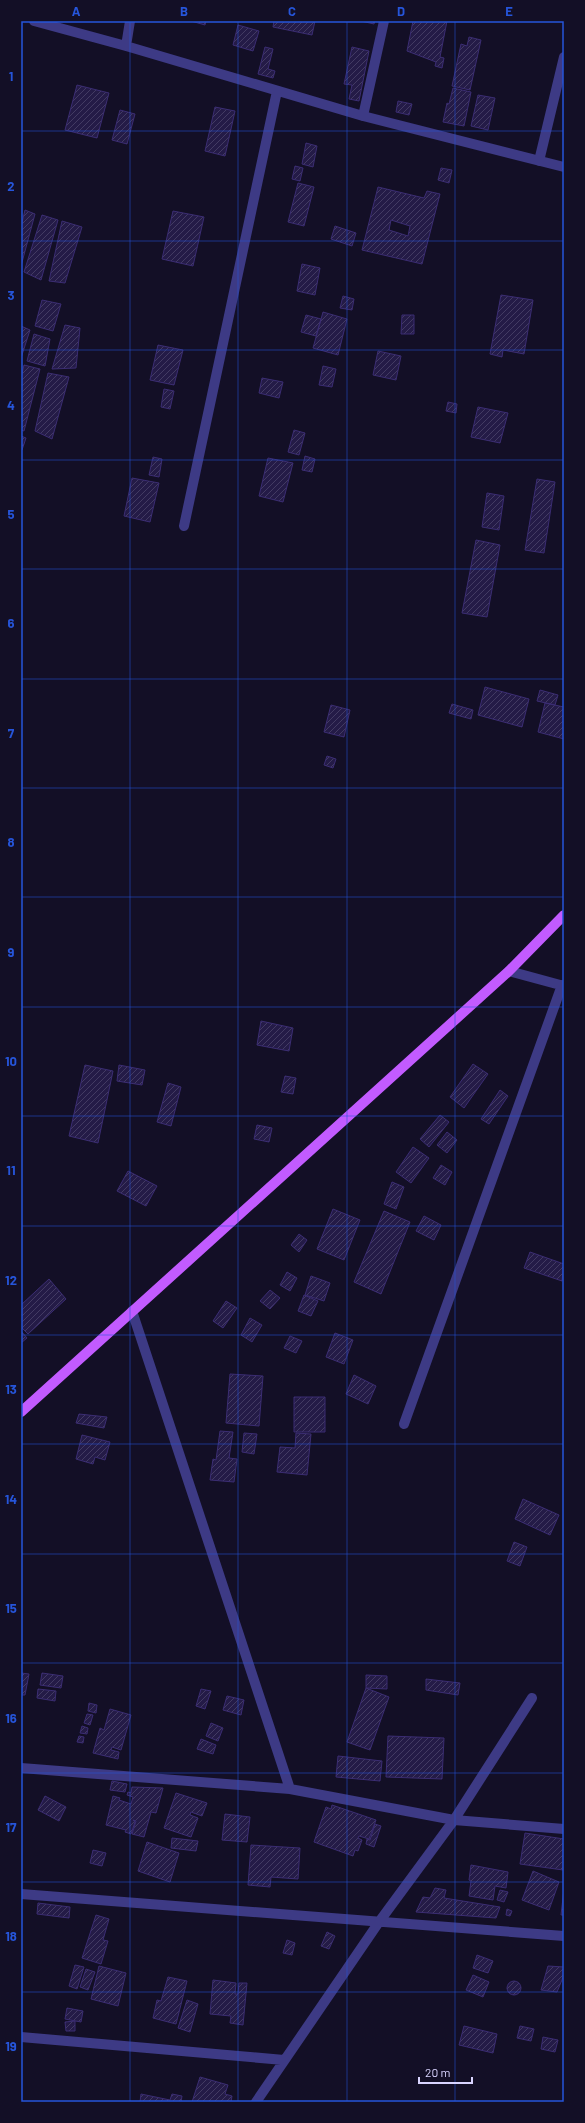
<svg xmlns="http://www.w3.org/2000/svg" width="585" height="2123" font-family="Barlow,sans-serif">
	<defs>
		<pattern id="building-hatch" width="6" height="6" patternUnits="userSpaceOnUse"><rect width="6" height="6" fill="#241b47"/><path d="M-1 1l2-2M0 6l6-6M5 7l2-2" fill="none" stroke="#433b63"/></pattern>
	</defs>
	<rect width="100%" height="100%" fill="#130f26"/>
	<path fill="url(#building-hatch)" stroke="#3b2d73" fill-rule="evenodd" d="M191,21H206L205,25Z
		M274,21H315L312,35L273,27Z
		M361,21H375L374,24Z
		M413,21H447L440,57L444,58L442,68L435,66L436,62L407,51Z
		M238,25L259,31L253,51L233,45Z
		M469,37L481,40L470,90L452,86L461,44L467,46Z
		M265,47L273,49L268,69L275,71L273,78L258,74Z
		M352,47L369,51L359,101L349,99L352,85L344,84Z
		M77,85L109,93L97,138L65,130Z
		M453,88L471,92L464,126L443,122L447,103L449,104Z
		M478,95L495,98L488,130L471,126Z
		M398,101L412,104L409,115L396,112Z
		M215,107L235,111L225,156L205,151Z
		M120,110L135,114L127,144L112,140Z
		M306,143L317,146L313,167L302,164Z
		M295,166L303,168L300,181L292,179Z
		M441,168L452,170L449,183L438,180Z
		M298,183L314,187L304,226L288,222Z
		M378,187L424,198L427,191L440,194L422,264L362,250ZM391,220L410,226L408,236L389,230Z
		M25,210L35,214L21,266V227Z
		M173,211L204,217L193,266L162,259Z
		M42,215L58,220L41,280L24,272Z
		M62,221L82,227L65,283L49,281Z
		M335,226L356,233L352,246L331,239Z
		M302,264L320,268L315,295L297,291Z
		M501,295L533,300L524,354L503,350L502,357L490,354Z
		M343,296L354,299L352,310L340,308Z
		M42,300L61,304L53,331L35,326Z
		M323,312L347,319L338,355L313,348Z
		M306,315L321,319L316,336L301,332Z
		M402,315H414V334H401Z
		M65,325L80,328L76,368L52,369Z
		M21,326L30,330L21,358Z
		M34,334L50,339L45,366L27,361Z
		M158,345L183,350L174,385L150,380Z
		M378,351L401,356L396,380L373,375Z
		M24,365L40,369L24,431L21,430V378Z
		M323,366L336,369L332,387L319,385Z
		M48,373L69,377L52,439L35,431Z
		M262,378L283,382L279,398L259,393Z
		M164,389L174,391L170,409L161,407Z
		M448,402L457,404L456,413L446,411Z
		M478,407L508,413L500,443L471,437Z
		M294,430L305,433L299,455L288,452Z
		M21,436L26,438L22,450H21Z
		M305,456L315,459L312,472L302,470Z
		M153,457L162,459L159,477L149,475Z
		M268,458L293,463L283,502L259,496Z
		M132,478L159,483L150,522L124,516Z
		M537,479L555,482L544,553L525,550Z
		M487,493L504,496L499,530L482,527Z
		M476,540L500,545L487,617L462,613Z
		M485,687L529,699L522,727L478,715Z
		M540,690L558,695L555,705L537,701Z
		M545,703L564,707V739L538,732Z
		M452,704L473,710L471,719L449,713Z
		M331,705L350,710L344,737L324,732Z
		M327,756L336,759L333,768L324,765Z
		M261,1021L293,1028L289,1051L257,1045Z
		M473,1064L488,1074L464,1108L450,1097Z
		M85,1065L113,1071L98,1143L69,1136Z
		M119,1065L145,1070L142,1085L117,1081Z
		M285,1076L296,1078L293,1094L281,1092Z
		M168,1083L181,1087L171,1126L157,1122Z
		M500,1090L508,1096L489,1124L481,1119Z
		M440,1115L449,1122L429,1147L420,1139Z
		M257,1125L272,1128L269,1142L254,1139Z
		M447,1132L457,1140L447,1153L437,1145Z
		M413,1147L429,1158L411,1183L396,1172Z
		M441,1165L452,1172L445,1185L433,1178Z
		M128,1171L157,1186L146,1206L117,1191Z
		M392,1182L404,1187L396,1209L384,1204Z
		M333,1209L360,1220L344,1260L317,1249Z
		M384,1211L410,1222L381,1294L354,1282Z
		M424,1216L441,1225L434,1240L416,1231Z
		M299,1234L307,1240L299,1252L291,1245Z
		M530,1252L564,1264L562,1281L524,1268Z
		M287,1272L297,1278L290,1291L280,1285Z
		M311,1276L330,1283L324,1301L305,1295Z
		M49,1279L66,1299L28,1334L21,1327V1305Z
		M270,1290L280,1298L270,1309L260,1301Z
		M304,1295L318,1301L311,1316L298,1311Z
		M226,1301L237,1308L223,1328L213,1321Z
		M250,1318L262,1325L252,1342L241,1335Z
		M21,1331L27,1338L21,1343Z
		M335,1333L353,1340L344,1364L326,1357Z
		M290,1336L302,1341L296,1353L284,1348Z
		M230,1374L263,1376L259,1426L226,1423Z
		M354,1375L376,1386L368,1404L346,1394Z
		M294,1397H325V1432H294Z
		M79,1414L107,1417L104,1428L76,1423Z
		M220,1431L233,1432L229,1458L237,1459L234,1482L210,1480L213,1459L216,1460Z
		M244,1433L257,1434L254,1454L242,1452Z
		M296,1433L311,1434L307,1475L277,1472L280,1447L295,1448Z
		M82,1435L110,1442L105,1460L95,1457L93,1464L76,1459Z
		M523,1499L559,1515L550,1535L515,1519Z
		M514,1542L527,1547L520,1566L507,1561Z
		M21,1673L29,1674L25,1695H21Z
		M42,1673L63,1676L61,1688L40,1685Z
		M366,1675L387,1676V1689L366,1688Z
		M426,1679L460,1683L458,1695L426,1690Z
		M366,1688L389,1697L370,1750L347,1742Z
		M38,1689L56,1691L55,1701L37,1698Z
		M201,1689L211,1691L205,1709L196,1706Z
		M227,1696L244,1700L241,1715L223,1710Z
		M89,1703L97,1705L96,1713L88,1711Z
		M110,1709L131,1715L121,1750L112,1747L111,1750L119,1752L118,1759L93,1753L100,1728L104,1730Z
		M87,1714L93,1715L90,1725L84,1723Z
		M211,1723L223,1728L218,1741L206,1736Z
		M82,1726L88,1728L87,1734L80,1733Z
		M79,1736L84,1737L83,1743L77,1742Z
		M388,1736L444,1738L442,1779L386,1777Z
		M201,1739L216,1745L213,1754L197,1749Z
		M338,1756L382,1761L380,1781L336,1777Z
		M112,1781L127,1784L125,1792L110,1790Z
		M132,1787L163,1788L156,1813L151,1812L144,1837L132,1834L136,1821L133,1820L135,1822L131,1834L125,1832L126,1830L106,1825L113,1796L120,1798L119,1800L131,1804L133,1797L127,1795L128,1792L131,1793Z
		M176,1793L207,1803L202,1816L191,1812L190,1815L198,1818L191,1837L164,1828Z
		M45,1796L66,1807L59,1821L38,1810Z
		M332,1805L376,1820L369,1839L359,1836L358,1838L362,1840L358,1851L355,1850L353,1856L314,1842L326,1807L331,1809Z
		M225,1814L250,1817L247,1842L222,1840Z
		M375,1824L381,1826L374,1847L366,1844L367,1839L370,1840Z
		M525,1833L564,1839L563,1870L520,1864Z
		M172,1838L198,1841L196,1851L171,1848Z
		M147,1842L179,1853L170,1882L138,1871Z
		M251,1845L300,1848L298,1879L271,1877L270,1887L248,1885Z
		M93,1850L106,1853L102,1866L90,1863Z
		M471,1865L508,1872L506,1888L495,1886L493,1900L469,1896L471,1881L469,1880Z
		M533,1871L559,1882L549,1910L522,1900Z
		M435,1888L446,1890L444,1898L500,1907L496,1918L416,1912L423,1897L430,1898Z
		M564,1889V1915H561Z
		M500,1890L508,1892L504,1902L497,1900Z
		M38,1903L70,1907L69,1918L37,1914Z
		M507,1909L512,1911L510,1916L506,1915Z
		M96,1915L109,1919L103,1940L108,1941L101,1964L82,1958Z
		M327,1932L335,1936L329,1949L321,1946Z
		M287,1940L295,1943L292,1955L283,1953Z
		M477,1955L493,1961L488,1973L473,1968Z
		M75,1965L84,1967L77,1989L69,1986Z
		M99,1966L126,1973L118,2006L91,1999Z
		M548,1966L564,1967V1975L557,1992L541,1990Z
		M86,1969L95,1972L88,1990L80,1987Z
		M473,1975L489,1982L483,1997L466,1990Z
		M168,1977L187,1981L176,2024L153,2018L157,2000L161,2001Z
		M213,1980L236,1983L235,1994H238L239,1983H247L243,2025L230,2023L231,2016L210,2014Z
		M507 1988a7 7 0 1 1 14 0a7 7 0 1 1-14 0Z
		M187,2000L198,2004L190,2032L178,2028Z
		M67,2008L83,2011L81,2022L65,2019Z
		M75,2021V2031H66L65,2022Z
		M464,2026L497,2034L493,2053L459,2045Z
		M520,2026L534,2029L531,2041L517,2038Z
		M543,2037L558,2040L555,2052L541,2049Z
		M200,2077L228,2085L225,2094L232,2096L231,2102H192Z
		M141,2094L170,2100L172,2094L182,2096L181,2102H140Z"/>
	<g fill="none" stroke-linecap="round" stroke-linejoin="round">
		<path stroke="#3d3a85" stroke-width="10" d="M34,21L126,46L363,116L564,167
			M126,46L130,21
			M363,116L384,21
			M539,161L564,57
			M184,526L277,91
			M509,971L564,986
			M132,1311L290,1789
			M404,1424L562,985
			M21,1768L290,1789L454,1820L564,1829
			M21,1894L564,1936
			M21,2037L284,2060
			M256,2102L379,1922L454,1820L532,1698"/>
		<path stroke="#c25bff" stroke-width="10" d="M21,1412L509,971L564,915"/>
	</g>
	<path fill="none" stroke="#2655da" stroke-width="1" stroke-opacity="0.55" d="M130,21V2102M238,21V2102M347,21V2102M455,21V2102M21,131H564M21,241H564M21,350H564M21,460H564M21,569H564M21,679H564M21,788H564M21,897H564M21,1007H564M21,1116H564M21,1226H564M21,1335H564M21,1444H564M21,1554H564M21,1663H564M21,1773H564M21,1882H564M21,1992H564"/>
	<rect width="585" height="2123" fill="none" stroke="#130f26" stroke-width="44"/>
	<path d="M419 2077v6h53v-6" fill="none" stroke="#d9d4ff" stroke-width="2"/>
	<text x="425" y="2077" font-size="12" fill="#d9d4ff" stroke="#130f26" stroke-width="3" paint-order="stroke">20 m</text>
	<rect x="22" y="22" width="541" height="2079" fill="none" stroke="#2655da" stroke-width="1.5"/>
	<g font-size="13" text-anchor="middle" font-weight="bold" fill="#2655da">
		<text x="76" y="16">A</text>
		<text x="184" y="16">B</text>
		<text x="292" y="16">C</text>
		<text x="401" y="16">D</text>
		<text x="509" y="16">E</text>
		<text x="11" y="81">1</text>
		<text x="11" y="191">2</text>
		<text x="11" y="300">3</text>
		<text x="11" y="410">4</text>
		<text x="11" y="519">5</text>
		<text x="11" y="628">6</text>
		<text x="11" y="738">7</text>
		<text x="11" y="847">8</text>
		<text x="11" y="957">9</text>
		<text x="11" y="1066">10</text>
		<text x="11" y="1175">11</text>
		<text x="11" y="1285">12</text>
		<text x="11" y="1394">13</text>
		<text x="11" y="1504">14</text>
		<text x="11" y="1613">15</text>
		<text x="11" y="1723">16</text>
		<text x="11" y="1832">17</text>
		<text x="11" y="1941">18</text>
		<text x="11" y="2051">19</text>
	</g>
</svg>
